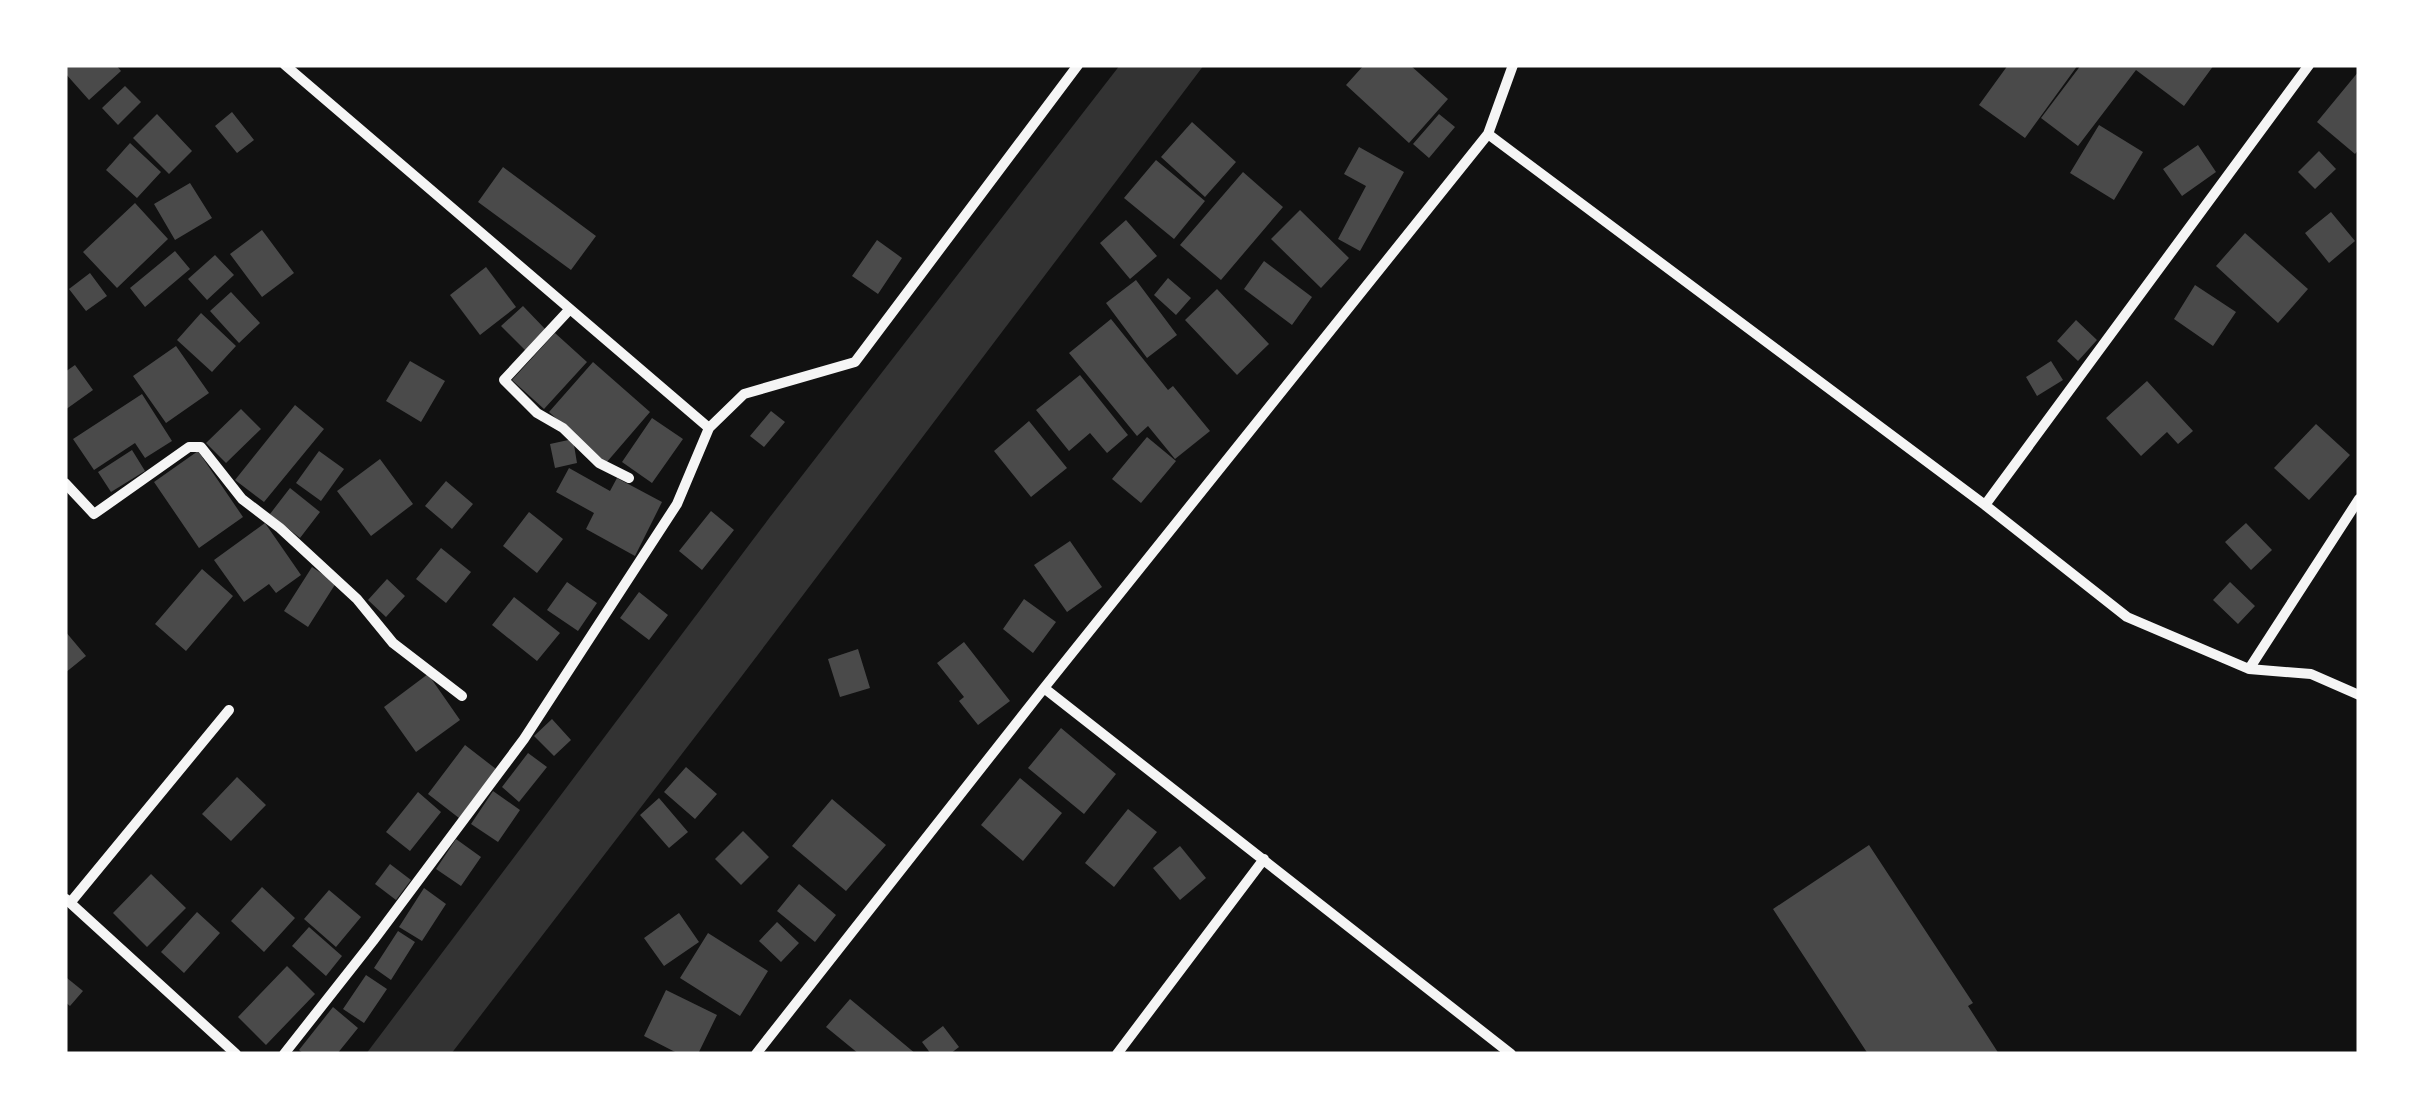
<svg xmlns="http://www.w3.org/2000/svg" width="2424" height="1119" font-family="'Fira Sans Condensed',sans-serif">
	<rect width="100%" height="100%" fill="#111"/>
	<path fill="#333" d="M1120,65H1204L738,681L451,1054H366L770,517Z"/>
	<path fill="#4a4a4a" d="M65,65H116L121,71L89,100L65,73Z
		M1364,65H1410L1448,99L1409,143L1346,85Z
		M2008,65H2078L2025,138L1979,105Z
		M2081,65H2214L2184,106L2136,70L2078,146L2041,118Z
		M2359,71V149L2355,154L2317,122Z
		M125,86L141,102L118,125L102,108Z
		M232,112L254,140L237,153L215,126Z
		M157,114L192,151L169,174L133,138Z
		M1439,114L1455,127L1429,158L1413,144Z
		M1192,122L1236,162L1205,197L1161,157Z
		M2099,125L2143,152L2114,200L2070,173Z
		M130,143L161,172L137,198L106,170Z
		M2198,145L2216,172L2182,196L2163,169Z
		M1359,147L1404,172L1360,251L1338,239L1366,186L1344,174Z
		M2319,151L2336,169L2315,189L2298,172Z
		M1156,160L1205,201L1174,239L1124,198Z
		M503,167L596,236L571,270L478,202Z
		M1243,172L1283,207L1221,280L1180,245Z
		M190,183L212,218L175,240L154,204Z
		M135,203L168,239L117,288L83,252Z
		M1300,210L1349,258L1321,288L1271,239Z
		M2331,212L2355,241L2329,263L2305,233Z
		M1126,220L1157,256L1130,279L1100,243Z
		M262,230L294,273L262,297L230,254Z
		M2245,233L2308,289L2278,323L2216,266Z
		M877,240L902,258L878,294L852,276Z
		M175,251L190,269L145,307L130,288Z
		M215,255L234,275L207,300L188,279Z
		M1264,261L1312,297L1292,325L1244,289Z
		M486,267L516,307L480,335L450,295Z
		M90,273L107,296L86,311L69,289Z
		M1168,278L1191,298L1176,315L1154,295Z
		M1136,280L1177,335L1147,358L1106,303Z
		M2195,285L2236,312L2213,346L2174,319Z
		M1217,289L1269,344L1237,375L1185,320Z
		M231,292L260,323L239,343L210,311Z
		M523,306L547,331L526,351L501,326Z
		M201,313L236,346L212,372L177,340Z
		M1111,319L1168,390L1173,386L1210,431L1175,459L1148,426L1137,436L1069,353Z
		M2076,320L2097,340L2078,361L2057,341Z
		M555,333L587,362L544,409L512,380Z
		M176,346L209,393L166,423L133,376Z
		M410,361L445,381L421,422L386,401Z
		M2051,361L2063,380L2037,396L2026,377Z
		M593,362L650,412L606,463L549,412Z
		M75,365L93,390L65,410V372Z
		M1080,375L1128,435L1107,453L1090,433L1069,451L1036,410Z
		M2147,381L2193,431L2178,444L2167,432L2141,456L2106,418Z
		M142,394L172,441L145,458L135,443L94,470L73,439Z
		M295,405L324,429L264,502L235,480Z
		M241,409L261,429L226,463L206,443Z
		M771,411L785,422L764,447L750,436Z
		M652,418L683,439L652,483L622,462Z
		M1029,421L1067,468L1031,497L994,451Z
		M2316,424L2350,455L2309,500L2274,468Z
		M1147,437L1176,461L1141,503L1112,479Z
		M573,439L577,463L555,468L550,444Z
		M132,450L145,471L111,492L98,472Z
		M198,451L243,517L199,548L154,482Z
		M319,451L344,469L321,501L296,483Z
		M380,459L413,504L371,536L337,491Z
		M569,468L610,491L617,478L662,502L635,556L586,529L594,513L556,492Z
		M446,481L473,504L452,529L425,506Z
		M290,488L320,512L300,538L270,514Z
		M711,511L734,530L702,570L679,551Z
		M529,512L563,539L537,573L503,546Z
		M265,523L301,575L276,593L269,584L244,602L214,560Z
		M2246,523L2272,550L2251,570L2225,542Z
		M1070,541L1102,587L1067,612L1034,565Z
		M441,548L471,572L446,603L416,579Z
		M312,567L336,583L308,627L284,611Z
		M202,569L233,596L186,651L155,624Z
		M387,579L405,596L386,617L368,600Z
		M567,582L597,603L578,631L547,610Z
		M2230,582L2255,606L2238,624L2213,600Z
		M639,592L668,615L649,640L620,618Z
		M514,597L560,633L537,661L492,625Z
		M1024,599L1056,622L1033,653L1003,629Z
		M65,631L86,656L65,673Z
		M964,642L1010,701L978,725L959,701L964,697L937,663Z
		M858,649L870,688L840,697L828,659Z
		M428,674L460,720L416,752L384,707Z
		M552,719L571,740L554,756L534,736Z
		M1061,728L1116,774L1084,814L1028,768Z
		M465,745L496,769L459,818L428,794Z
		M528,753L547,767L519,802L502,787Z
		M686,767L717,794L695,819L664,792Z
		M237,777L266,805L231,841L202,814Z
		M1020,778L1062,813L1023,861L981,825Z
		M493,791L520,810L498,842L471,824Z
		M418,792L441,812L410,851L386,832Z
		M659,798L688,832L669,848L640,815Z
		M832,799L886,845L846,891L792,846Z
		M1128,809L1157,832L1114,887L1085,863Z
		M743,831L769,857L741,885L715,859Z
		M456,839L481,857L461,886L436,869Z
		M1869,845L1973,1003L1968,1006L1999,1054H1868L1773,909Z
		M1180,846L1206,878L1180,900L1153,868Z
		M390,864L411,880L396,900L375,884Z
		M151,874L186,908L147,947L113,913Z
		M799,884L836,915L815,942L777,911Z
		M262,887L295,918L264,952L231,921Z
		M424,888L446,904L422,941L399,927Z
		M329,890L361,917L336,947L304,919Z
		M197,912L220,933L184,973L161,952Z
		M679,913L699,942L664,966L644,938Z
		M777,922L799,943L781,962L759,941Z
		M309,927L342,956L326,976L292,946Z
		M398,931L415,942L391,980L374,968Z
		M708,933L768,971L740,1016L680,978Z
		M287,966L315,994L266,1045L238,1017Z
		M366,975L387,989L364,1023L343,1009Z
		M67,978L83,991L70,1006L65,1002Z
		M666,990L717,1015L698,1054H679L644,1036Z
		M850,999L916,1054H859L826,1027Z
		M333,1007L358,1028L337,1054H304L299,1050Z
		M943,1026L959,1047L950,1054H931L922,1042Z"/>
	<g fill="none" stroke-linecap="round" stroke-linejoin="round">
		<path stroke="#f5f5f5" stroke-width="10" d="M285,65L709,428L744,394L855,362L1078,65
			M1488,134L1985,505L2127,617L2249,669L2311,674L2359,695
			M570,309L504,380L537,413L563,428L599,463L629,478
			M65,483L94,514L189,447H201L242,499L280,528L357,599L393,643L462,696
			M1985,505L2309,65
			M2249,669L2359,499
			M1044,688L1511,1054
			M66,899L236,1054
			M70,903L229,710
			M284,1054L373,941L524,739L677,504L709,428
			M756,1054L1044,688L1488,134L1513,65
			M1117,1054L1264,859"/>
	</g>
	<rect width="2424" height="1119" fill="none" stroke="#ffffff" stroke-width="135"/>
</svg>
